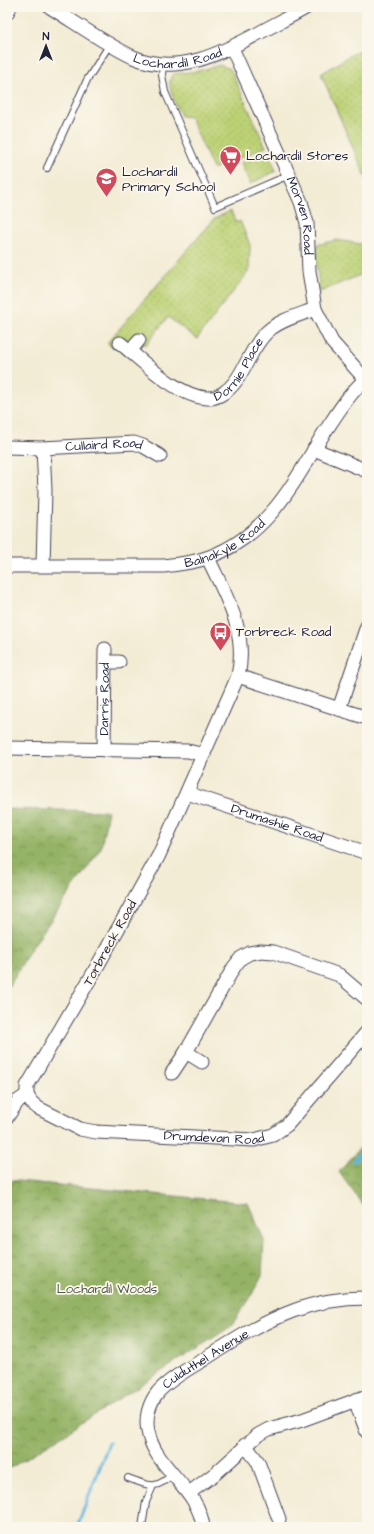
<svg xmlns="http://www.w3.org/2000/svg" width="374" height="1534" font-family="'Architects Daughter',sans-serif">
	<defs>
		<pattern id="grass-dots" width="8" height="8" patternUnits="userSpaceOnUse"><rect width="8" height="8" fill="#bcd175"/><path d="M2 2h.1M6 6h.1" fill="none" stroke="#a1b366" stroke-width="1.8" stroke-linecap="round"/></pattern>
		<pattern id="forest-crowns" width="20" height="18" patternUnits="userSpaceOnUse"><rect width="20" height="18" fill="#95b366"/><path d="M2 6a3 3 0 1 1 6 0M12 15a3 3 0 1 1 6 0" fill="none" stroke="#799155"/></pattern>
	</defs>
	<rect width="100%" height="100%" fill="#fbf7ec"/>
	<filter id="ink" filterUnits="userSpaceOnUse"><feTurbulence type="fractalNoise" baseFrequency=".025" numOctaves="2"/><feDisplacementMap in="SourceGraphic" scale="8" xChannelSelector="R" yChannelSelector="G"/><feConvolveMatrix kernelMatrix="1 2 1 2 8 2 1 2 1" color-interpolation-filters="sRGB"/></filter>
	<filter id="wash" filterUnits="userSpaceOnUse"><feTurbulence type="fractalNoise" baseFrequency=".012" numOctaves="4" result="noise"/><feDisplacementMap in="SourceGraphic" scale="16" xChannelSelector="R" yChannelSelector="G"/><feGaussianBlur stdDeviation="0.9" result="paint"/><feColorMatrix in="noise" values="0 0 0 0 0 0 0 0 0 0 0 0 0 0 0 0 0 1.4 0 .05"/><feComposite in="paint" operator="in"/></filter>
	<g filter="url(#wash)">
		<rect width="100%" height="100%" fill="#f3ecd5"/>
		<path fill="url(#grass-dots)" stroke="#6f7a58" d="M367,45V180L321,74Z
			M220,65L230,69L233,75L266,147L213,169L190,117L181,116C177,107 164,82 173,74L198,71Z
			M268,151L276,171L250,184L241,163Z
			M231,211L236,223L240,221L250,245L249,271L197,339L168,317L146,345L137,337L132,341L123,338L113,348L107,343L215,218Z
			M336,240L367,245V272L320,292L316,259L317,245Z"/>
		<path fill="url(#forest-crowns)" stroke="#5c6a50" d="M7,809L108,811L101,848L30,950L7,990Z
			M367,1140V1211L339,1172Z
			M7,1180L248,1203L264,1240L262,1275L249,1300L230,1327L57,1439L7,1470Z"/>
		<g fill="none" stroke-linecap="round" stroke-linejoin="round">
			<path stroke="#61b5dd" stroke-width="3.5" d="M354,1161L367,1146
				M77,1527L109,1443"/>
		</g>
	</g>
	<g filter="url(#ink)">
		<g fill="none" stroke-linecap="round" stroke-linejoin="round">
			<defs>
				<path id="service" d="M163,64L162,75L165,92L215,207L289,175
					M47,168L87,80L110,44
					M128,1478C150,1486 154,1491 173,1474
					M142,1527L146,1502L153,1486"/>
				<g id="minor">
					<path id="s1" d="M50,7C76,23 105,44 133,57C177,76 220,54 259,33C275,24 292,16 307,7"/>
					<path d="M7,13L10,7"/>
					<path id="s2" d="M232,48L301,202L307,223L309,271L315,309L332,342L365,379"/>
					<path id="s3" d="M120,343C143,361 178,397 207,398C218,399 229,390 235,382C247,366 253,344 268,331C280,320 300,315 315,309"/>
					<path d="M130,351L139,340"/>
					<path id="s4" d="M7,447L43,448L134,443L143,446L160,456"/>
					<path d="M314,449L367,471"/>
					<path id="s5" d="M208,558C226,597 248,631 238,676L159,855L94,972L33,1076L27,1086V1095L31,1102L38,1108L80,1129L96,1132L254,1140L273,1135L287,1125L367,1032"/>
					<path d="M43,565L45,490L43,448"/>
					<path id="s6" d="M7,566H164C179,564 194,563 209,557C268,535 293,484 324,433C337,414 349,393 367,378"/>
					<path d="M105,662H119"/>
					<path d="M238,676L367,718"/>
					<path d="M339,709L367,626"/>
					<path d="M7,748L188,751L204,755"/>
					<path id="s7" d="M104,750L105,649"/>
					<path id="s8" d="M187,793L367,853"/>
					<path d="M186,1052L202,1062"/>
					<path d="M172,1073L186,1052L234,967L241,958L250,953L261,951L273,952L339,975L367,999"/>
					<path d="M7,1117L18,1101L27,1095"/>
					<path d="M355,1400L367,1432"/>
					<path d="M245,1445L258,1462L279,1519"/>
					<path d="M189,1493L216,1473L258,1435L269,1429L302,1420L367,1396"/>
					<path id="s9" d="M203,1527C199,1488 154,1468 148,1431C145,1418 149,1403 158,1392C170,1379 188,1369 203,1360C231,1342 261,1323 293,1311C317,1302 342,1298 367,1298"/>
				</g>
			</defs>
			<use href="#service" stroke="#414052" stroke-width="8"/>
			<use href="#minor" stroke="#414052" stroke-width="15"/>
			<use href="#service" stroke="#fff" stroke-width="6"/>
			<use href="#minor" stroke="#fff" stroke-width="13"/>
		</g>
	</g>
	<defs>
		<symbol id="supermarket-pin" viewBox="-11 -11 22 30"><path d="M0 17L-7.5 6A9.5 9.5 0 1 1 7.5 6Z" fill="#d1495b" stroke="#fbf7ec"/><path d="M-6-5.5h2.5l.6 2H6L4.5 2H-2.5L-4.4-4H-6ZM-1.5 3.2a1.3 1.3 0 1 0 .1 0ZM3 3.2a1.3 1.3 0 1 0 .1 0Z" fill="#fff"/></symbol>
		<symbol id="school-pin" viewBox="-11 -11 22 30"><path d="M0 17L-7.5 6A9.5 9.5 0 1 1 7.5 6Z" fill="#d1495b" stroke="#fbf7ec"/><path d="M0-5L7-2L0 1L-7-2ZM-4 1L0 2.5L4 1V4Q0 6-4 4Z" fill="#fff"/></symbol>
		<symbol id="bus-pin" viewBox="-11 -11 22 30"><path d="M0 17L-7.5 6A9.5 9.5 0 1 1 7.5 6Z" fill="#d1495b" stroke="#fbf7ec"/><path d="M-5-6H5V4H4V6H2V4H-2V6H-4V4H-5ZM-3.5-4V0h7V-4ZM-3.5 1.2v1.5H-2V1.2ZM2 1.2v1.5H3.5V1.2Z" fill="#fff"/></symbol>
	</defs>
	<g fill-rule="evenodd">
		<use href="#supermarket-pin" x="218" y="144" width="25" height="34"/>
		<use href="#school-pin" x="94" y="166" width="25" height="34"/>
		<use href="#bus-pin" x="208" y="620" width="25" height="34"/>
	</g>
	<g text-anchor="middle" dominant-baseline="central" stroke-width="3.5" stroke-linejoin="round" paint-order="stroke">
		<g font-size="13" fill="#22223b" stroke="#fbf7ec">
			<text stroke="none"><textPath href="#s1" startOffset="143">Lochardil Road</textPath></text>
			<text stroke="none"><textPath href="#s2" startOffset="182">Morven Road</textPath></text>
			<text stroke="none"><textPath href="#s3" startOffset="150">Dornie Place</textPath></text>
			<text stroke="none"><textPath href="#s4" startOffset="97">Cullaird Road</textPath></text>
			<text stroke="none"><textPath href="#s6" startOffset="223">Balnakyle Road</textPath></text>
			<text stroke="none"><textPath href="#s7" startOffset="51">Darris Road</textPath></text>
			<text stroke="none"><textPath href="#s8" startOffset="95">Drumashie Road</textPath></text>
			<text transform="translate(110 943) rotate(-61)">Torbreck Road</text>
			<text stroke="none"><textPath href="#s5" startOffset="794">Drumdevan Road</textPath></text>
			<text stroke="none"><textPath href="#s9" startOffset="212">Culduthel Avenue</textPath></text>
		</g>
		<g font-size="13" fill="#22223b" stroke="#fbf7ec" text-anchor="start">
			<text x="246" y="156">Lochardil Stores</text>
			<text x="122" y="172">Lochardil<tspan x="122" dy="15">Primary School</tspan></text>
			<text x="236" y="632">Torbreck Road</text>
		</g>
		<g font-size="13" fill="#50574c" stroke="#fbf7ec">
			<text x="107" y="1289">Lochardil Woods</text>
		</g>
	</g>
	<rect width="374" height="1534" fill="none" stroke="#fbf7ec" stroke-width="24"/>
	<g transform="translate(46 46)" stroke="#fbf7ec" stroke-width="3" paint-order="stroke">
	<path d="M0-3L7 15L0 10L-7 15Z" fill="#22223b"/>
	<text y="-6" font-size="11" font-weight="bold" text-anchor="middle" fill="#22223b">N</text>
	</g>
</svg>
